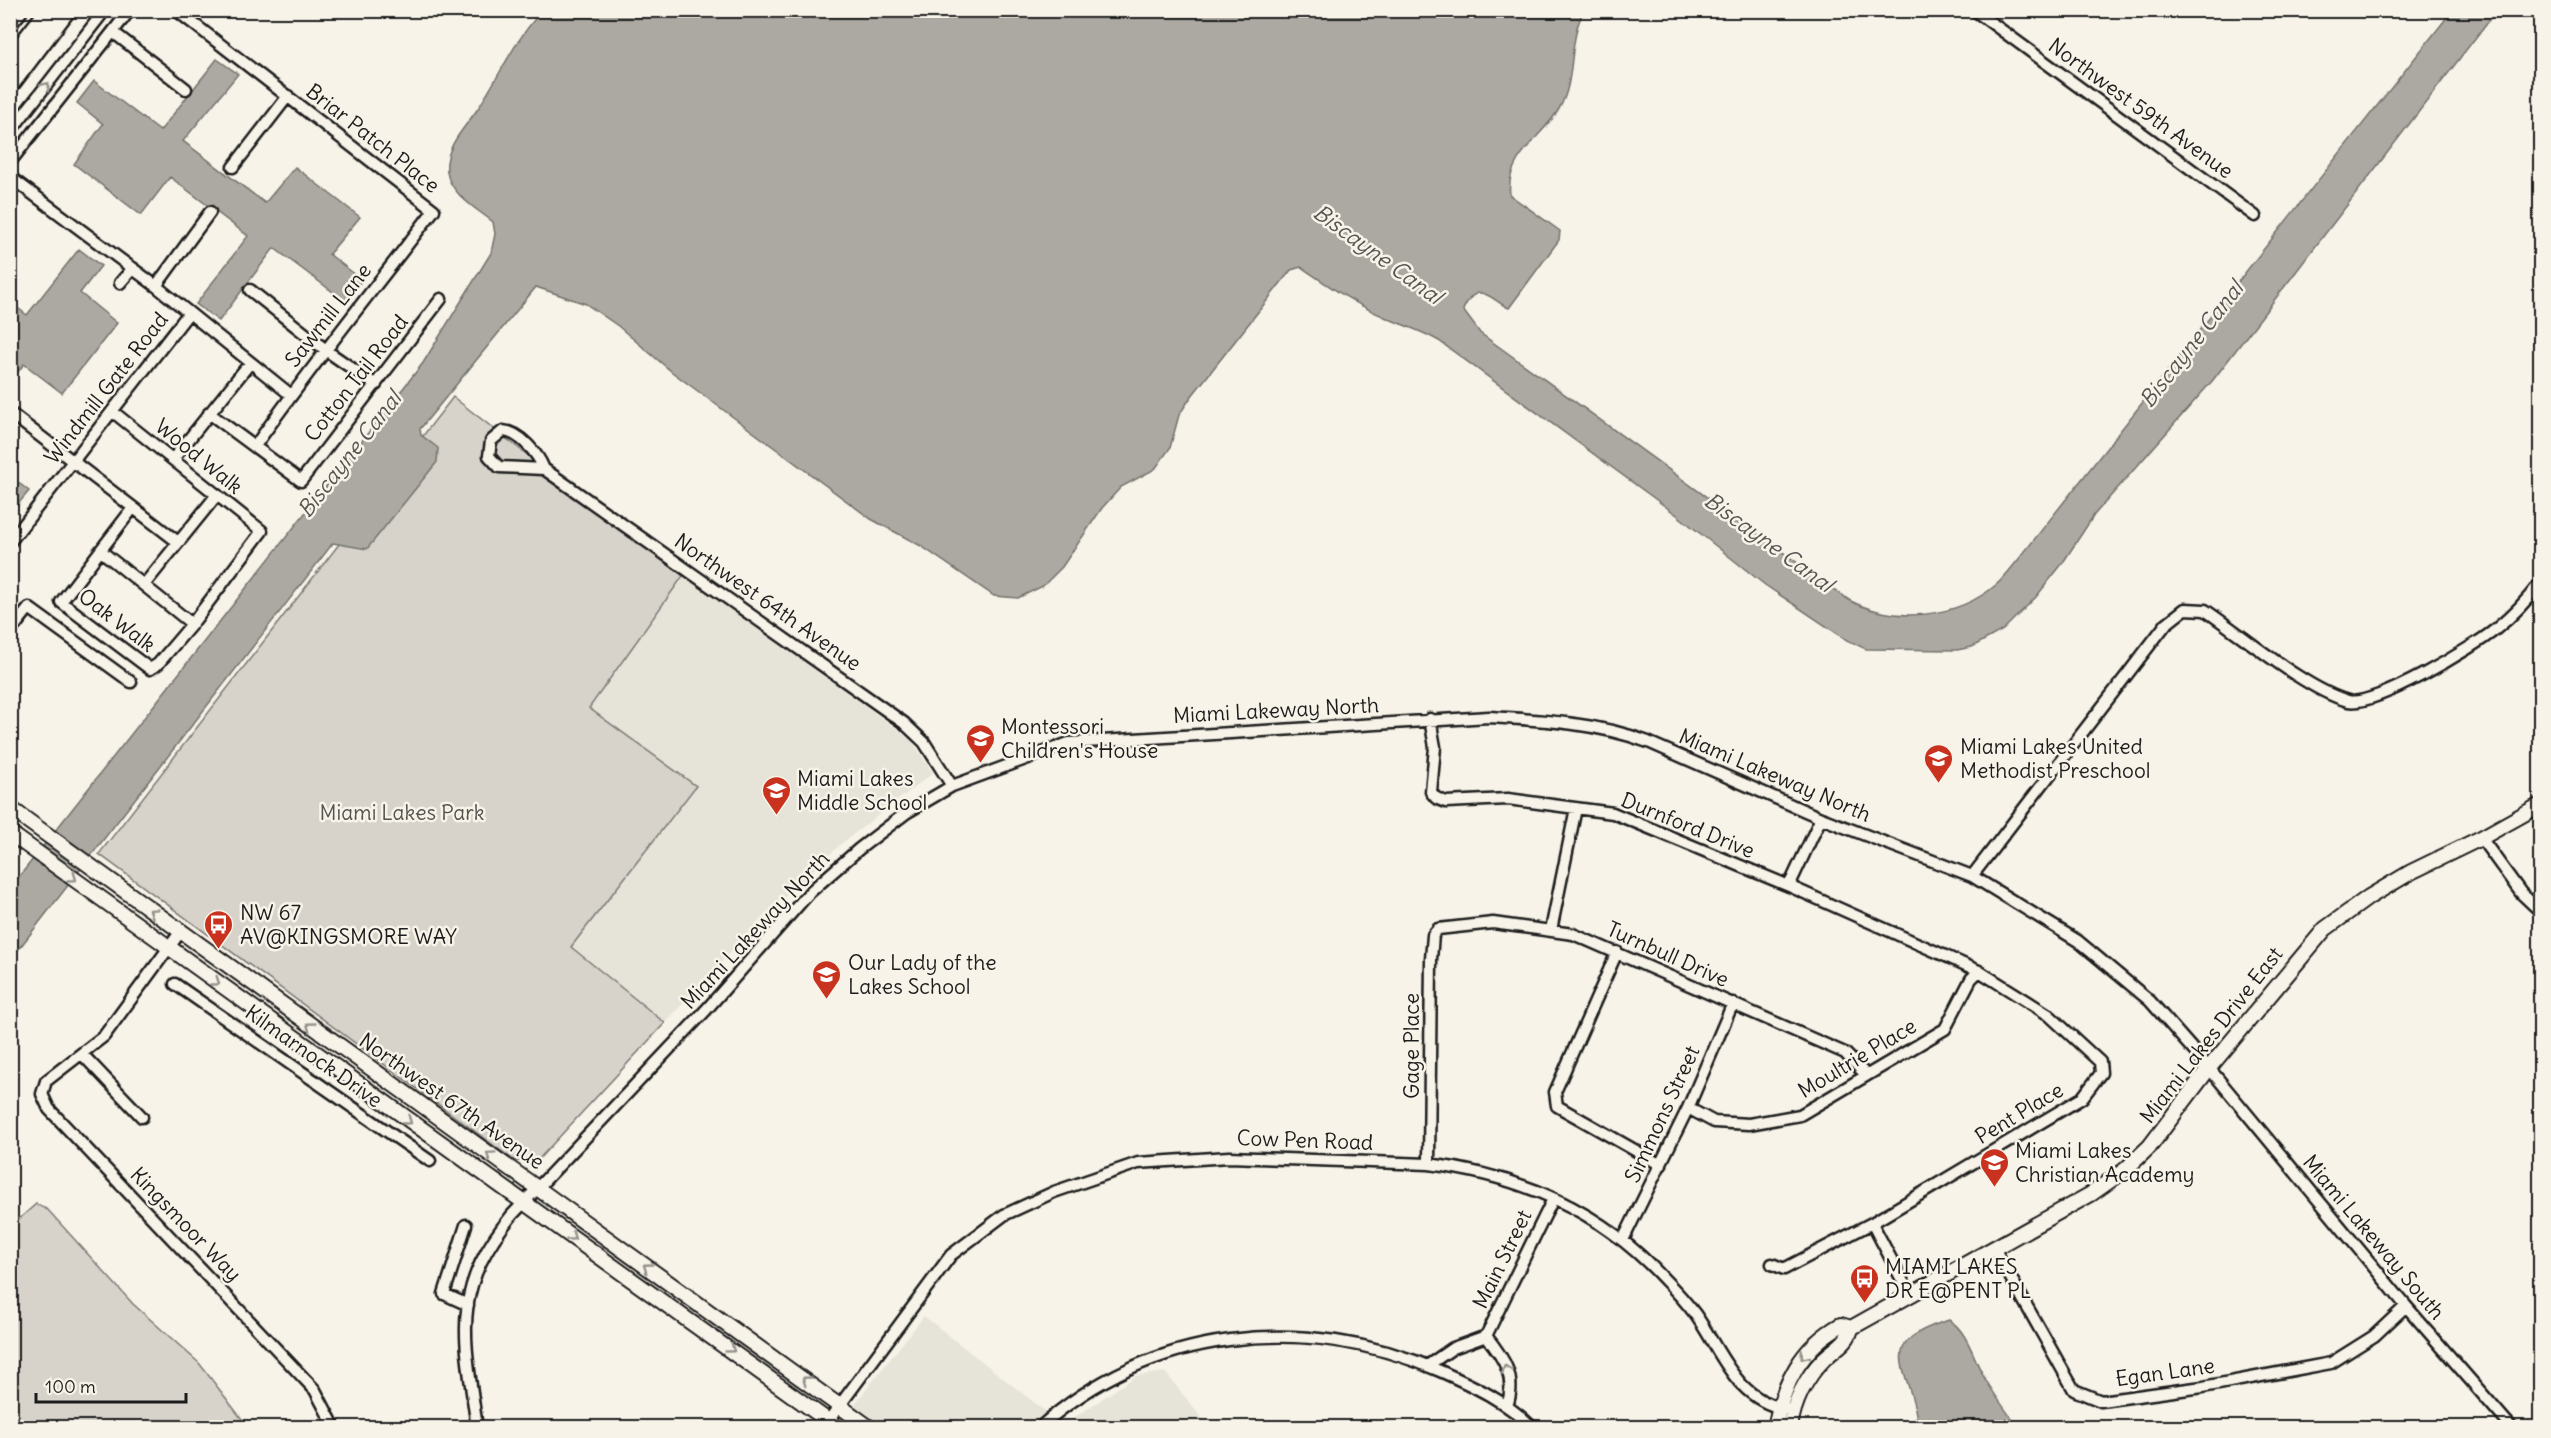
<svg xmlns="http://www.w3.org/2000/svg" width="2551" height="1438" font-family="Delius,sans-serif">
	<rect width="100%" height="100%" fill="#f7f3e8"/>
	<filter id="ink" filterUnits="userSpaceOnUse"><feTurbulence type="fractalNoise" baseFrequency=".0167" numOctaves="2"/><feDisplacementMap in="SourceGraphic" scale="12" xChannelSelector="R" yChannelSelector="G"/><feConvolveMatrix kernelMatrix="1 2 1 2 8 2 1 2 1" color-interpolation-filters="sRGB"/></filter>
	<g filter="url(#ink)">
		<path fill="#e6e3d9" d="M683,576L910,738L933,773L842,843L764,916L665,1023L571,947L696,786L589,708Z
			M924,1316L1063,1425L1136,1376L1165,1372L1209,1427L836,1428Z
			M1343,1421L1351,1427H1261L1271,1422Z"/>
		<path fill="#d7d3cb" stroke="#7a7874" stroke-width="1.5" d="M453,397L683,576L589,708L696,786L571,947L665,1023L537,1161H515L99,854Z
			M36,1204L48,1210L133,1304L199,1363L248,1427H11V1226Z"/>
		<path fill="#aca9a2" stroke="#72716c" stroke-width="1.5" d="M542,11H1583C1581,18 1577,25 1576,33C1570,58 1573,86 1559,109C1542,138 1505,156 1510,195L1560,231L1559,240L1509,308C1492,301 1478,277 1463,310L1480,333L1849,600C1894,624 1957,619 1997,584C2005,577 2011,568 2018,560L2452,11H2496L2213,380L2094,515L2062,564L2036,597L2003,630L1972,647L1957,650L1866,649L1847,640L1765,585L1677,515L1439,341C1422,331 1405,326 1387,318C1356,305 1329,286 1301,267L1291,270L1191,397L1179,415L1170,448L1155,469L1121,487L1102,508L1062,567L1043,586L1018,598L994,596L921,546L871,519L672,372L618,326L586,304L536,287L420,429L421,435L438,448L437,462L367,549L333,543L11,959V887L423,363L491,253L495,234L493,222C477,209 450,194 447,172C444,146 466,127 479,107C501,73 514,41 542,11Z
			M217,59L238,74L183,141L265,203L295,167L360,217L329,254L362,280L345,301L274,248L219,321L196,304L248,236L170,177L141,215L74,164L103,124L77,103L94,81L160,131Z
			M79,249L101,266L80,293L117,323L62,393L24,364L11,381V303L27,315Z
			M10,476L29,491L13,510L11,508Z
			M1949,1320C1969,1332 1974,1362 1986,1380C1995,1396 2007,1412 2018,1427H1918C1913,1369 1869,1344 1949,1320Z"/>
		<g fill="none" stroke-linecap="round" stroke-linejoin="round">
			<defs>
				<path id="minor" d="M176,10L434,210C374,289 312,365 255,446
					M1974,10L2255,216
					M113,32L186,89
					M10,132L105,10
					M10,162L130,10
					M233,167L288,96
					M10,177L156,286L291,395
					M120,283L133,268
					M156,286L210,212
					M250,290L327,351L376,385
					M112,411L262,531L192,624L158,664L150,669L61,602L133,508
					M10,413L178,542
					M209,413L301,481L441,299
					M173,459L250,363
					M544,469L499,467L489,456L491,441L503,431C520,432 538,454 544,469L904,723L924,742L952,786
					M10,542L188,314
					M101,551L192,624
					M144,585L216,496
					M10,632L29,608L131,682
					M1430,719L1435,747L1431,792L1436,798L1446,802L1508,799L1613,813L1789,886L1979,971L2049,1015L2100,1062L2101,1073L2082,1098L1872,1223L1784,1269L1772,1264
					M2481,838L2521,893L2540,911
					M1972,876L2166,624L2185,609L2205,610C2245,637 2305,689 2348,701C2373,708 2474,647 2496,629C2511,617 2528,599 2540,583
					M1789,886L1821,818
					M1551,930L1576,808
					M181,931L104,1036L46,1081L42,1094L49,1109L315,1390L335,1428
					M1617,952L1555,1092L1557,1106L1661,1165
					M175,984L430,1161
					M82,1054L142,1117
					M1688,1108L1714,1122L1749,1124L1800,1115L1945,1029L1971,979L1979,971
					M1429,1164L1431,959L1433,935L1438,929L1493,923L1573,934L1845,1053L1866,1075
					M1872,1223L1910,1295
					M466,1225L444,1294L468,1305
					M1623,1240L1688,1108L1733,1003
					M1994,1248L2074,1390L2101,1401L2203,1387L2331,1363L2374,1336L2406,1306
					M1486,1336C1504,1358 1517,1378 1507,1406
					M1427,1366L1453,1348L1486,1336L1553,1199
					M477,1428C465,1337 449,1292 512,1215L706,1010L810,892L859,849L906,813L952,786L1069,743L1489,717C1543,720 1598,723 1648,742L1821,818L1972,876L2078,941L2150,1001L2209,1068L2406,1306L2512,1428
					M823,1428L951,1255L1004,1215L1054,1192L1138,1163L1229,1157L1429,1164C1522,1176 1601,1210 1665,1280C1675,1290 1686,1302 1695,1314C1721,1350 1735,1400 1786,1409
					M1039,1428C1151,1328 1304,1312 1440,1371C1474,1386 1506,1401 1533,1428"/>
				<path id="major" d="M10,808L870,1428
					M10,833L838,1428
					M1775,1428C1783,1384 1801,1347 1841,1325L1851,1328L2091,1194L2125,1170L2150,1146L2209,1068L2325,929L2369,897L2411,872L2481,838L2540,805
					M1790,1428C1793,1403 1806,1377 1824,1359C1834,1349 1849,1342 1851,1328"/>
				<path id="highway" d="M10,21L19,10
					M10,60L49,10
					M10,85L67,10"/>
			</defs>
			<use href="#minor" stroke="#1c1c1c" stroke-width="15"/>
			<use href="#major" stroke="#1c1c1c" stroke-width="18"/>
			<use href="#highway" stroke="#1c1c1c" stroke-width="21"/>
			<use href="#minor" stroke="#f7f3e8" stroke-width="10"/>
			<use href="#major" stroke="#f7f3e8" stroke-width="14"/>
			<use href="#highway" stroke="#f7f3e8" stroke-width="16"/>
		</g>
		<defs><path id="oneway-chevron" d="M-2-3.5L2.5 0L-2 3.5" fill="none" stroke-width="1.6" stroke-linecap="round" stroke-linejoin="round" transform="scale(1.5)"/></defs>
		<g stroke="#94928c">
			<use href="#oneway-chevron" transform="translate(46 86) rotate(-52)"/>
			<use href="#oneway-chevron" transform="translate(73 878) rotate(36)"/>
			<use href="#oneway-chevron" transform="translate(153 912) rotate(-145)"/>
			<use href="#oneway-chevron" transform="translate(216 982) rotate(36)"/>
			<use href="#oneway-chevron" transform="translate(310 1026) rotate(-144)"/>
			<use href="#oneway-chevron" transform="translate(408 1121) rotate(36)"/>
			<use href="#oneway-chevron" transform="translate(490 1155) rotate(-145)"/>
			<use href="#oneway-chevron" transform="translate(572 1237) rotate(36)"/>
			<use href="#oneway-chevron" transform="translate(647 1267) rotate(-144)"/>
			<use href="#oneway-chevron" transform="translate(731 1349) rotate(36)"/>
			<use href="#oneway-chevron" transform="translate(1804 1356) rotate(129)"/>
			<use href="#oneway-chevron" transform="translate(1506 1369) rotate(-109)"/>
			<use href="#oneway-chevron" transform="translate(806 1380) rotate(-144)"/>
		</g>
	</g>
	<defs>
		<symbol id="school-pin" viewBox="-11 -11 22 30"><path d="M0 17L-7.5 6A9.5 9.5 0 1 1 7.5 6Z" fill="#c8321e" stroke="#f7f3e8"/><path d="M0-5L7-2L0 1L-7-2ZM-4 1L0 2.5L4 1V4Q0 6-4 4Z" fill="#fff"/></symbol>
		<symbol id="bus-pin" viewBox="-11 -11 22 30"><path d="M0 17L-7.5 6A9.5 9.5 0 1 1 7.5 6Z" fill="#c8321e" stroke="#f7f3e8"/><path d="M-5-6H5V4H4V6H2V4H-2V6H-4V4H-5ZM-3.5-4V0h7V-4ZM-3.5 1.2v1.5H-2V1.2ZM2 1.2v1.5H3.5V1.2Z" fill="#fff"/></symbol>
	</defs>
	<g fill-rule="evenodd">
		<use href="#school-pin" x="964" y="722" width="33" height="45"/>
		<use href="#school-pin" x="1922" y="742" width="33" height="45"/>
		<use href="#school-pin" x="760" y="774" width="33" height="45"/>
		<use href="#bus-pin" x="202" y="908" width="33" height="45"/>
		<use href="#school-pin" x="810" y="958" width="33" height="45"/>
		<use href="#school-pin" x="1978" y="1146" width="33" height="45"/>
		<use href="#bus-pin" x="1848" y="1262" width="33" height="45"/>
	</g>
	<g text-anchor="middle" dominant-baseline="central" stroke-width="5" stroke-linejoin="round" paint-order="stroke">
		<g font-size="21" fill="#1c1c1c" stroke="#f7f3e8">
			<text transform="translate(2141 108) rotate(36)">Northwest 59th Avenue</text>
			<text transform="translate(373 138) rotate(38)">Briar Patch Place</text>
			<text transform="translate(328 315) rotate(-52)">Sawmill Lane</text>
			<text transform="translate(356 378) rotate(-52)">Cotton Tail Road</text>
			<text transform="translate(106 388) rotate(-52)">Windmill Gate Road</text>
			<text transform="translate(199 456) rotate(39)">Wood Walk</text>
			<text transform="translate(768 602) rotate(35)">Northwest 64th Avenue</text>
			<text transform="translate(117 620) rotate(37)">Oak Walk</text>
			<text transform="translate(1276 710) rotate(-3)">Miami Lakeway North</text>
			<text transform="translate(1775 775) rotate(23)">Miami Lakeway North</text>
			<text transform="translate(1688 825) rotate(22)">Durnford Drive</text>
			<text transform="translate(755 930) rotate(-47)">Miami Lakeway North</text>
			<text transform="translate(1668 954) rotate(24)">Turnbull Drive</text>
			<text transform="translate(2211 1035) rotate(-52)">Miami Lakes Drive East</text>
			<text transform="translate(1411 1046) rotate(-90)">Gage Place</text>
			<text transform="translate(314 1056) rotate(35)">Kilmarnock Drive</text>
			<text transform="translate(1857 1058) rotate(-31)">Moultrie Place</text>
			<text transform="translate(452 1101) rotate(35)">Northwest 67th Avenue</text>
			<text transform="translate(2019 1113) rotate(-31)">Pent Place</text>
			<text transform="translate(1662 1114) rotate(-65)">Simmons Street</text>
			<text transform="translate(1305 1140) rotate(2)">Cow Pen Road</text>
			<text transform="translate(186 1224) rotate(46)">Kingsmoor Way</text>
			<text transform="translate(2374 1237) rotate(50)">Miami Lakeway South</text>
			<text transform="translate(1502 1259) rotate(-64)">Main Street</text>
			<text transform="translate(2165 1372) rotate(-8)">Egan Lane</text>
		</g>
		<g font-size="21" fill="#1c1c1c" stroke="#f7f3e8" text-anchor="start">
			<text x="1001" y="726">Montessori<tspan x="1001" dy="24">Children's House</tspan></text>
			<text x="1960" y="746">Miami Lakes United<tspan x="1960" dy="24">Methodist Preschool</tspan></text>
			<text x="797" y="778">Miami Lakes<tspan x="797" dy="24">Middle School</tspan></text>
			<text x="240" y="912">NW 67<tspan x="240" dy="24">AV@KINGSMORE WAY</tspan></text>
			<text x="848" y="962">Our Lady of the<tspan x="848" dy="24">Lakes School</tspan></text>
			<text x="2015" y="1150">Miami Lakes<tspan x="2015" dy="24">Christian Academy</tspan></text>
			<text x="1885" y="1266">MIAMI LAKES<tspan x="1885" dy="24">DR E@PENT PL</tspan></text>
		</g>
		<g font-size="21" fill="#545351" stroke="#f7f3e8">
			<text x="402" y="812">Miami Lakes Park</text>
		</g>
		<g font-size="22" font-style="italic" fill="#565452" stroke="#f7f3e8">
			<text transform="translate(1378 254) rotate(36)">Biscayne Canal</text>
			<text transform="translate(2191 344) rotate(-52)">Biscayne Canal</text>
			<text transform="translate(349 454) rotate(-52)">Biscayne Canal</text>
			<text transform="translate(1769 542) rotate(36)">Biscayne Canal</text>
		</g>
	</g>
	<rect width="2551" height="1438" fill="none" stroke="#f7f3e8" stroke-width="36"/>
	<rect x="18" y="18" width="2515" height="1402" fill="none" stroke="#1c1c1c" stroke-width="2" filter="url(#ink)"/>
	<path d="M36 1393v9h150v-9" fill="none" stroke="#1c1c1c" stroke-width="3"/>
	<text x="45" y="1393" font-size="18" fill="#1c1c1c" stroke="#f7f3e8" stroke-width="4.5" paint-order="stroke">100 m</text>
</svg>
